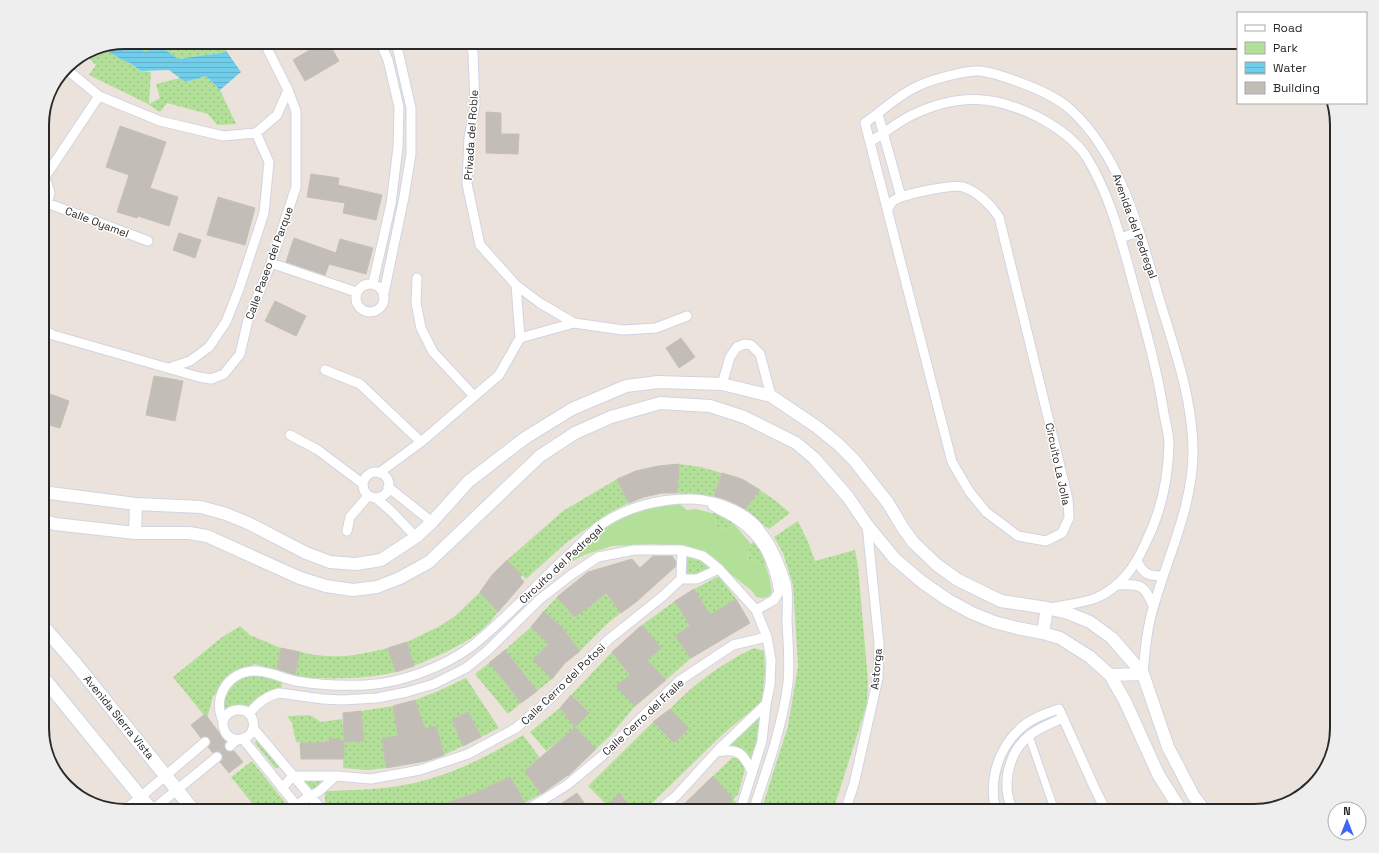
<svg xmlns="http://www.w3.org/2000/svg" width="1379" height="853" font-family="'Space Grotesk',sans-serif">
	<defs>
		<pattern id="grass-dots" width="8" height="8" patternUnits="userSpaceOnUse"><rect width="8" height="8" fill="#b3e098"/><path d="M2 2h.1M6 6h.1" fill="none" stroke="#9ac083" stroke-width="1.8" stroke-linecap="round"/></pattern>
		<pattern id="water-rules" width="6" height="5" patternUnits="userSpaceOnUse"><rect width="6" height="5" fill="#70ceeb"/><path d="M0 2.5h6" fill="none" stroke="#61b1ca"/></pattern>
	</defs>
	<rect width="100%" height="100%" fill="#ebe3db"/>
	<path fill="url(#grass-dots)" d="M128,42H224L222,43L227,52L178,59L159,46L146,52Z
		M101,47L122,60L130,63L141,71L151,72L149,104L160,98L156,84L180,78L185,82L206,76L220,90L236,124L217,125L208,114L167,103L160,112L148,104L89,75L96,65L84,54L93,48Z
		M679,464L701,467L722,473L713,498L677,493Z
		M617,479L629,503L614,510L567,542L526,579L507,560L563,511Z
		M760,490L776,501L790,513L769,529L744,510Z
		M714,511L734,519L733,523V527L718,530L713,514Z
		M798,521L808,542L815,561L855,550L858,566L868,681L867,704L833,811H761L788,726L798,666L793,585L783,553L774,537Z
		M756,540L768,562L765,564L747,558L751,544Z
		M684,551L718,569L681,579Z
		M588,572L621,613L608,623L580,651L563,629L544,611L557,597Z
		M719,576L736,599L710,615L694,589Z
		M480,592L498,612C494,616 491,622 486,626C468,644 437,656 414,666L407,642L440,626L455,616Z
		M675,601L690,626L675,636L691,658L666,680L647,660L660,648L642,625Z
		M240,626L250,635L281,648L276,672L255,664L240,670L227,680L213,696L207,719L173,677L221,638Z
		M531,627L549,644L534,659L552,679L537,691L505,650Z
		M388,648L396,672C360,680 331,679 295,677L300,652C336,660 354,656 388,648Z
		M754,648L764,651L765,672L762,701L721,736L644,811H632L620,793L607,805L588,786L653,722L674,743L689,728L670,709C696,682 721,664 754,648Z
		M612,652L630,675L617,686L635,706L610,736L596,749L575,727L546,751L530,732L560,708L575,727L589,713L571,695Z
		M489,663L506,683L521,703L508,714L475,674Z
		M250,674L280,679L282,682L281,690L252,706L224,717C223,687 224,688 250,674Z
		M466,678L499,728L481,737L468,713L452,720L463,746L444,755L436,726L425,729L415,700L436,692Z
		M766,705L752,769L747,757L724,751Z
		M393,706L398,736L382,738L386,768L367,770L343,768L344,742L332,738C320,745 309,744 296,742L292,723L287,716L310,715L321,722L342,719L344,741H364L361,711Z
		M523,735L540,758L525,771L541,794L525,803L510,778L450,803L422,811H330L325,805V791C351,790 378,790 404,785C447,777 486,758 523,735Z
		M257,739L279,765L278,768H275L255,743L256,740Z
		M732,758H739L744,765L745,769L738,795L733,799L736,802L734,811H721L733,799L713,776Z
		M252,761L292,811H259L255,807L231,777Z
		M336,776L310,795L294,777Z"/>
	<path fill="#b3e098" d="M677,502L687,510L696,509L711,513L713,514L718,530L733,527V523L751,544L747,558L765,564L769,576L772,592L768,597L762,598L756,597L752,591L718,564L673,546L654,544L612,546L584,555L558,569L593,535L620,519L651,506Z"/>
	<path fill="url(#water-rules)" d="M124,42H128L146,52L159,45L178,59L227,52L241,72L220,90L206,76L185,82L169,70L141,71L130,63L122,60L101,47Z"/>
	<path fill="#c3bdb8" stroke="#c6bfb5" d="M323,42H328L339,61L305,81L293,60Z
		M486,112L501,113V134H519L518,154L486,153Z
		M120,126L166,142L150,188L178,197L169,226L138,216L137,218L117,212L129,175L106,167Z
		M311,174L339,178L338,185L382,195L376,220L343,213L345,203L307,197Z
		M218,197L255,208L245,245L207,235Z
		M179,233L201,240L195,258L173,250Z
		M294,238L336,253L340,239L373,248L366,274L329,264L325,275L286,262Z
		M275,301L306,316L296,336L265,321Z
		M681,338L695,357L679,368L666,348Z
		M154,376L183,381L175,421L146,415Z
		M42,391L69,401L60,428L42,423Z
		M679,464L677,493H662L644,497L629,503L617,479L636,471L658,466Z
		M722,473L742,479L760,490L745,509L727,500L714,496Z
		M653,556H672L676,562L675,567L636,602L621,613L606,593L575,617L557,597L588,572L632,559L640,568Z
		M507,560L522,575L520,577L524,582L498,612L480,592L492,575Z
		M694,589L710,615L736,599L750,623L691,658L675,636L690,626L675,601Z
		M544,611L563,629L580,651L565,663L552,679L533,659L549,644L531,627Z
		M642,625L661,648L647,660L666,680L635,706L616,686L630,675L612,652Z
		M407,642L414,666L396,672L388,648Z
		M281,648L300,652L295,675L277,669Z
		M505,650L537,691L521,703L506,683L489,663Z
		M571,695L589,713L575,727L560,708Z
		M415,700L425,729L436,726L444,755L426,761L386,768L382,738L398,736L393,706Z
		M670,709L689,728L674,743L653,722Z
		M361,711L364,741L344,742V759H301L300,743H318L325,742L332,738L344,741L343,713Z
		M468,712L481,737L463,746L452,720Z
		M205,714L226,742L224,745L226,750L229,752L234,751L243,762L229,773L220,762L223,759L222,754L216,751L213,753L208,747L211,744L210,738L207,736L201,738L191,725Z
		M575,727L596,749L568,776V775L541,794L525,771Z
		M713,776L733,799L720,811H677Z
		M510,777L525,803L510,811H430V809L475,793Z
		M577,793L590,811H567L562,803Z
		M620,793L632,811H610L607,805Z"/>
	<g fill="none" stroke-linecap="round" stroke-linejoin="round">
		<path stroke="#c4beb7" stroke-width="9" stroke-dasharray="9 4.5" stroke-linecap="butt" d="M205,742L218,731
			M217,757L230,746"/>
		<defs>
			<path id="pedestrian" d="M1029,736L1055,811"/>
			<path id="minor" d="M470,42L473,53L475,105L469,138L467,184L480,245L516,285L540,303L574,323L623,330L656,328L687,316
				M65,68L99,96L160,121L223,136L256,133L277,115L288,90
				M878,114L901,197
				M870,142C884,133 898,122 912,115C958,93 994,95 1038,117C1055,126 1075,140 1086,156C1112,198 1123,247 1136,294C1147,334 1158,374 1164,414C1166,424 1169,435 1169,445C1168,479 1161,512 1146,542C1135,567 1121,587 1096,598C1084,603 1063,605 1050,608
				M42,180L47,183L50,193L47,203L42,206
				M43,180L99,96
				M47,203L148,241
				M888,209C889,206 891,203 893,201C902,194 953,184 963,187C977,191 991,205 999,217L1068,499L1069,518L1062,533L1046,541L1018,536L986,512L969,491L952,462L865,123C882,111 897,96 916,87C930,80 965,70 980,71C996,73 1009,78 1024,84C1040,90 1058,98 1071,110C1121,156 1140,231 1158,295C1173,345 1192,395 1193,448C1194,503 1169,553 1154,605C1147,627 1145,650 1143,674
				M1120,238L1139,232
				M271,263L356,292
				M417,278L416,303L421,328L433,352L474,396
				M373,283L391,204L398,147L399,107L388,60L380,42
				M356 298a14 14 0 1 1 28 0a14 14 0 1 1-28 0Z
				M384,293L404,197L411,154V108L396,42
				M42,329L53,335L199,377L211,379L224,374L240,354L248,320L271,263L296,187V111L288,90L264,42
				M520,338L574,323
				M169,368L190,361L209,347L226,322L239,289L264,213L269,162L256,133
				M325,370L360,384L421,442
				M722,384L730,357L737,347L745,344L751,345L760,354L771,396
				M290,435L318,450L363,484
				M363 485a13 13 0 1 1 26 0a13 13 0 1 1-26 0Z
				M379,473L421,442L499,375L520,338L516,285
				M388,487L432,522
				M376,498L391,511L416,537
				M713,506C720,510 726,513 733,517C762,535 773,558 779,592L774,600L756,610
				M347,531L350,517L368,496
				M1137,561C1144,575 1149,576 1163,576
				M681,579H697L719,569
				M1117,585C1140,584 1145,584 1153,606
				M249,714C257,703 266,696 279,693L323,699L342,700L377,698L407,692L434,684L466,668L486,652L540,599L571,575L598,557L634,550H682L703,556L719,569L756,610L767,637L771,660L770,685L766,704L762,741L740,811
				M223,721C212,697 228,672 254,671C269,671 282,678 296,681C319,685 343,686 366,685C401,683 444,667 472,646C509,617 540,580 575,549C583,541 591,533 599,526C626,507 660,498 693,499C713,500 738,508 753,522C758,526 761,532 765,537C772,545 786,578 787,589C788,600 787,611 787,622C788,642 790,663 788,683C782,728 767,769 753,811
				M253,728L323,811
				M243,739L301,811
				M230,746C232,744 235,741 237,740C243,738 247,739 251,733C253,730 254,725 253,721C249,701 217,710 224,729C226,736 231,739 238,740
				M717,752C739,748 743,753 752,772
				M282,788L293,776H336L371,779L420,770L468,754L516,728L551,698L608,640L663,596L681,579L682,550
				M296,806L310,796L318,792L336,776
				M124,811L205,742
				M151,811L217,757
				M525,811L567,785L602,756L679,681L733,645L767,637
				M658,811L677,795L719,749L766,704
				M845,811L854,784L878,678L879,644L867,525
				M996,811C988,781 998,747 1023,726C1033,718 1046,713 1059,709L1096,791L1106,811
				M1012,811C1011,806 1009,801 1008,796C1004,774 1012,749 1030,735C1040,727 1052,723 1063,718"/>
			<path id="tertiary" d="M42,492L136,504L201,507L226,514L248,523L306,553L330,562L356,564L381,560L416,537L432,522L469,481L525,438L572,409L626,386L658,382L722,384L771,396L817,427L838,444L854,460L888,503L903,528L913,542L937,565L958,580L1001,601L1047,608L1068,613L1090,622L1112,638L1143,674L1168,747L1193,795L1205,811
				M42,520L55,524L135,533H189L207,536L300,578L326,586L353,590L377,587L400,578L429,562L540,456L575,433L611,417L660,403L710,406L744,417L796,443L814,458L848,497L867,525L895,559L922,582L948,600L972,613L994,622L1017,628L1043,633L1060,638L1090,657L1110,675L1125,701L1158,774L1181,811
				M135,533L136,504
				M1043,633L1047,608
				M1110,675L1143,674"/>
			<path id="secondary" d="M42,625L75,663L194,811
				M42,676L152,811"/>
		</defs>
		<use href="#pedestrian" stroke="#d0d4e2" stroke-width="9"/>
		<use href="#minor" stroke="#d0d4e2" stroke-width="11"/>
		<use href="#tertiary" stroke="#d0d4e2" stroke-width="14"/>
		<use href="#secondary" stroke="#d0d4e2" stroke-width="15"/>
		<use href="#pedestrian" stroke="#fff" stroke-width="7"/>
		<use href="#minor" stroke="#fff" stroke-width="9"/>
		<use href="#tertiary" stroke="#fff" stroke-width="12"/>
		<use href="#secondary" stroke="#fff" stroke-width="13"/>
	</g>
	<g text-anchor="middle" dominant-baseline="central" stroke-width="3" stroke-linejoin="round" paint-order="stroke">
		<g font-size="11" fill="#292929" stroke="#fff">
			<text transform="translate(471 135) rotate(-86)">Privada del Roble</text>
			<text transform="translate(97 222) rotate(21)">Calle Oyamel</text>
			<text transform="translate(1135 226) rotate(70)">Avenida del Pedregal</text>
			<text transform="translate(269 263) rotate(-70)">Calle Paseo del Parque</text>
			<text transform="translate(1058 464) rotate(78)">Circuito La Jolla</text>
			<text transform="translate(561 564) rotate(-43)">Circuito del Pedregal</text>
			<text transform="translate(876 669) rotate(-85)">Astorga</text>
			<text transform="translate(563 684) rotate(-44)">Calle Cerro del Potosi</text>
			<text transform="translate(119 717) rotate(51)">Avenida Sierra Vista</text>
			<text transform="translate(643 717) rotate(-43)">Calle Cerro del Fraile</text>
		</g>
	</g>
	<path d="M0 0H1379V853H0ZM125 49H1254A76 76 0 0 1 1330 125V728A76 76 0 0 1 1254 804H125A76 76 0 0 1 49 728V125A76 76 0 0 1 125 49Z" fill="#eee" fill-rule="evenodd"/>
	<path fill="none" stroke="#292929" stroke-width="2" d="M125 49H1254A76 76 0 0 1 1330 125V728A76 76 0 0 1 1254 804H125A76 76 0 0 1 49 728V125A76 76 0 0 1 125 49Z"/>
	<rect x="1237" y="12" width="130" height="92" fill="#ffffff" stroke="#a9a9a9"/>
	<rect x="1245" y="25" width="20" height="6" fill="#ffffff" stroke="#a9a9a9"/>
	<text x="1273" y="32" font-size="12" fill="#292929">Road</text>
	<rect x="1245" y="42" width="20" height="12" fill="#b3e098" stroke="#a9a9a9"/>
	<text x="1273" y="52" font-size="12" fill="#292929">Park</text>
	<rect x="1245" y="62" width="20" height="12" fill="url(#water-rules)" stroke="#a9a9a9"/>
	<text x="1273" y="72" font-size="12" fill="#292929">Water</text>
	<rect x="1245" y="82" width="20" height="12" fill="#c3bdb8" stroke="#a9a9a9"/>
	<text x="1273" y="92" font-size="12" fill="#292929">Building</text>
	<g transform="translate(1347 821)"><circle r="19" fill="#ffffff" stroke="#a9a9a9"/>
	<path d="M0-3L7 15L0 10L-7 15Z" fill="#3e66f5"/>
	<text y="-6" font-size="11" font-weight="bold" text-anchor="middle" fill="#292929">N</text>
	</g>
</svg>
